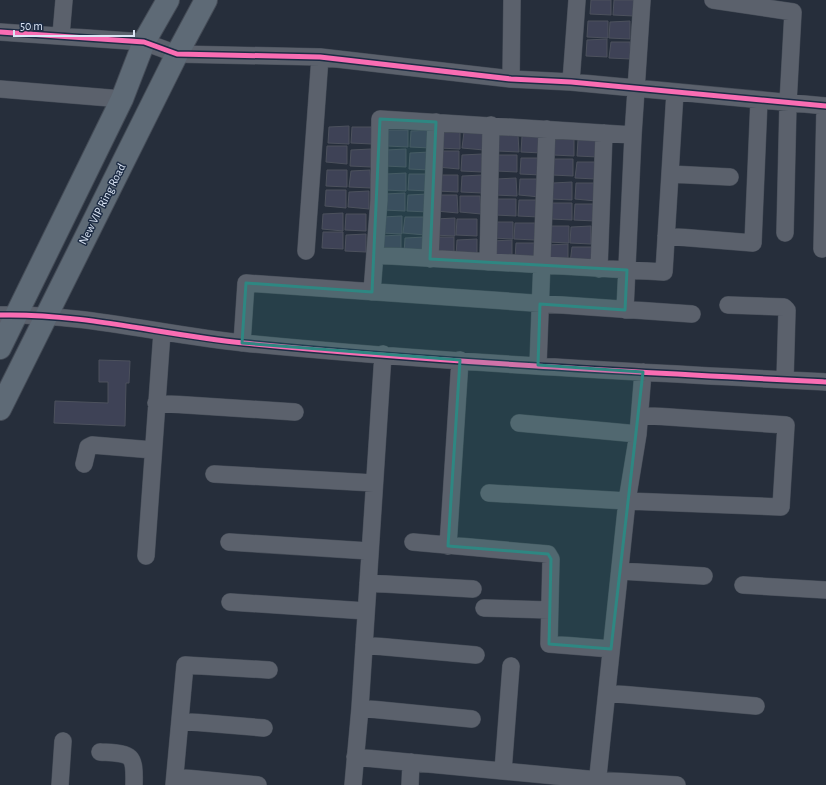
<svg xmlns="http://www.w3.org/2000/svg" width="826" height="785" font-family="'Alegreya Sans',sans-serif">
	<rect width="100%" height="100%" fill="#262e3b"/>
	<path fill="#3e4256" stroke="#4c515d" d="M591,0H611V15L590,14Z
		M614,0H634V16L613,15Z
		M588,21H608V38L587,37Z
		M630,21V39L609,38L610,22Z
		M607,39V57L586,56L587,40Z
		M611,42H630L631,59L609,58Z
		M349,126V144L328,143L329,127Z
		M352,127H372V144L351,143Z
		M388,130H408V147L387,146Z
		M431,130V148L410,147L411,131Z
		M460,131V149L439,148L440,132Z
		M464,132H484V150L462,148Z
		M498,135H518L519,152L497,151Z
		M542,135V153L521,152L522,136Z
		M555,139H574V156L553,155Z
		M598,139V157L577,156L578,140Z
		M327,146H347V164L326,162Z
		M371,149V167L350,166L351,150Z
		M406,149V167L385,166L386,150Z
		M439,151H459V169L437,167Z
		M430,152V170L409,169L410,153Z
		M482,154V172L461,171L462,155Z
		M497,155H517V172L496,171Z
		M521,158H541V175L520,174Z
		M553,159H573V176L552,175Z
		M577,162H596V179L575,178Z
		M327,170H347V187L326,186Z
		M370,170L371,188L349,187L351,171Z
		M406,173V191L385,190L386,174Z
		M409,174H429V191L408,190Z
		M438,175H458V192L437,191Z
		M482,175V193L461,192L462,176Z
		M516,178L517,196L495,195L496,179Z
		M520,179H540V197L519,195Z
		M572,182V200L551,199L553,183Z
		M576,183H596V201L575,199Z
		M326,190H346V208L325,206Z
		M369,191V209L348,207L349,192Z
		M405,193V211L384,210L385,194Z
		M428,194V212L407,211L408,195Z
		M437,195H457L458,213L436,211Z
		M460,196H480L481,214L460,212Z
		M496,199H516V216L495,215Z
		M519,200H539V217L518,216Z
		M552,203H572V220L551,219Z
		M575,204H595V221L574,220Z
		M343,213V231L322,229L323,214Z
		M346,214H366V231L345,230Z
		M402,216V234L381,233L382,217Z
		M405,217H425V235L403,233Z
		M455,218V236L433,235L435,219Z
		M457,219H477V236L456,235Z
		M493,222H513V239L492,238Z
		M515,223H535V240L514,239Z
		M549,226H569V243L548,242Z
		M591,226V244L570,243L571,227Z
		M323,232H343V249L322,248Z
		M366,234V252L345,251L346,235Z
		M401,235V253L380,252L382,236Z
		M425,237V255L404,254L405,238Z
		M434,237H454V255L433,253Z
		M477,239V257L456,256L457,240Z
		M512,240V258L491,257L492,241Z
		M516,243H535L536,260L515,259Z
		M568,244V262L547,261L548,245Z
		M572,247H592V264L570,263Z
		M99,360L130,361L129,383H126L125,426L54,423L55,401L108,403V382H99Z"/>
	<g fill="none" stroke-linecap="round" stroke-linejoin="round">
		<defs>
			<path id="minor" d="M713,0L793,12L788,103L785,233
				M0,32L144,42L177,54L320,57L511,79L571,82L826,106
				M61,35L64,0
				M511,79L512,0
				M571,82L577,0
				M0,89L122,99
				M670,174L730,177
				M666,236L753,243L759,100
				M822,249L825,106
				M306,251L320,57
				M375,255L664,272L675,92
				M430,259L436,122
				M488,262L491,125
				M599,269L604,133
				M372,292L379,200L380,119L633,135L642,0
				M728,305L784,307L787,310L785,380
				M625,310L633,135
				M0,315C82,313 163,335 244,343C437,362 632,372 826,382
				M242,343L246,283L692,314
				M538,365L547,129
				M156,403L295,412
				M519,423L638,434
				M84,464L88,447L92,445L153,450
				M214,474L374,483
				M489,493L627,501L781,507L786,425L640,415
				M229,542L369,551
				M413,542L548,554L551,559L549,644L611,649
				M448,546L460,360
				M146,556L162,332
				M620,571L704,576
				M368,583L473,589
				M743,585L826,590
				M230,602L366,611
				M484,608L549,610
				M364,645L476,655
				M607,693L756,706
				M360,708L472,719
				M180,721L264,728
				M100,752C131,754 135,752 134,785
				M355,757L598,780L677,785
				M503,771L511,666
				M175,777L258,785
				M60,785L63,741
				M174,785L185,665L269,670
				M353,785L360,708L383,354
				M410,785L411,762
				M597,785L627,501L638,434L643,372"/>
			<path id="primary" d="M0,348L122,99L144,42L168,0
				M0,409L177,54L206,0"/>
		</defs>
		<use href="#minor" stroke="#454c57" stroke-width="18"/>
		<use href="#primary" stroke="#454c57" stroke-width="24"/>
		<use href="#minor" stroke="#5b616c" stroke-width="17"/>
		<use href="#primary" stroke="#5e6a76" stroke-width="22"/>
		<defs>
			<path id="cycleway" d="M0,32L144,42L177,54L320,57L511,79L571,82L826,106
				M0,315C82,313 163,335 244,343C437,362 632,372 826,382"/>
		</defs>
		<use href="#cycleway" stroke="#1d2c44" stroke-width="8"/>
		<use href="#cycleway" stroke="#f96db3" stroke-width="5"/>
	</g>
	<path fill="#2e8782" fill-opacity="0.2" stroke="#2e8782" stroke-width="3" stroke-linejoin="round" d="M380,119L436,122L430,259L627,270L625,310L540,304L538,365L643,372L611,649L549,644L551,559L548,554L448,546L460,360L242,343L246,283L372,292Z"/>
	<g text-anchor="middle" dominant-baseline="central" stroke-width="3" stroke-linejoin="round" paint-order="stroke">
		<g font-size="12" fill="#dbe5f5" stroke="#1d2c44">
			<text transform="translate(102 204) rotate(-63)">New VIP Ring Road</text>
		</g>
	</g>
	<path d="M14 30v6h120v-6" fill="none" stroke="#dbe5f5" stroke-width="2"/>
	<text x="20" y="30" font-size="12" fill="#dbe5f5" stroke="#1d2c44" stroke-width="3" paint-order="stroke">50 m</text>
</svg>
